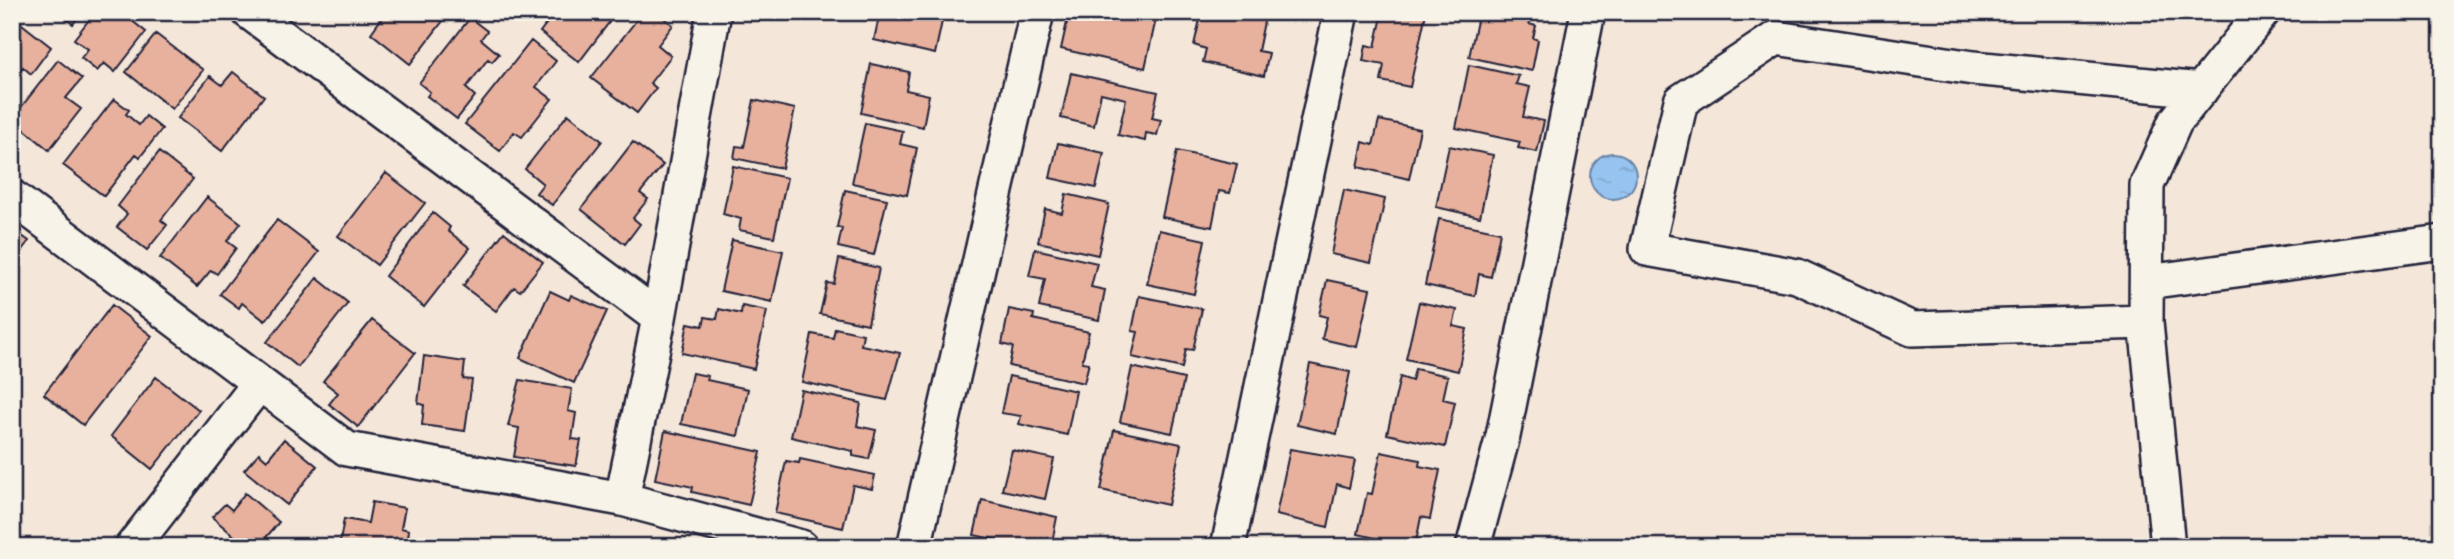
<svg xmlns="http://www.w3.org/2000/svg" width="2454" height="559" font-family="Kalam,sans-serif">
	<defs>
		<pattern id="water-ripples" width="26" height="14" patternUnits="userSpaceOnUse" patternTransform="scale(1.75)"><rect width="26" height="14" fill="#96c3f0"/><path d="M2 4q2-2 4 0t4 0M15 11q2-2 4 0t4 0" fill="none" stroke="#81a7cf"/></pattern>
	</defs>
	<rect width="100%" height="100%" fill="#f4e6d9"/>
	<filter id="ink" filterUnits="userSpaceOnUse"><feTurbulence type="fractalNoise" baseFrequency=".0143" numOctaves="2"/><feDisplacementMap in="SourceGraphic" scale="14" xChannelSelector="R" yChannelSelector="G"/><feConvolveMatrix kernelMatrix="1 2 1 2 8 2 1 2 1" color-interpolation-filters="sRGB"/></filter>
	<g filter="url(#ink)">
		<path fill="url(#water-ripples)" stroke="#6883a8" stroke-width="2" d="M1590 176a23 23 0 1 1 46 0a23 23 0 1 1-46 0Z"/>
		<path fill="#e8b19d" stroke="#22223b" stroke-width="2" d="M57,12H82L73,24Z
			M95,12L105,18L109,12H121L146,32L115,72L104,63L97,71L81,58L88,49L74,39Z
			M386,12H448L449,13L410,64L371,33Z
			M555,12H617L579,62L540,32Z
			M643,12H656L673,25L658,45L671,56L650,83L656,88L637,113L591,78Z
			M880,12H944L935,54L874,40Z
			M1099,12H1125L1156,19L1145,68L1061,49L1069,13L1098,19Z
			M1215,12H1242L1265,17L1258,51L1269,53L1264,76L1203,62L1206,49L1194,45L1201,15L1214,18Z
			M1383,12L1426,13L1410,87L1381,81L1384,65L1363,61L1366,45L1375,47Z
			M1479,12H1531L1529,24L1536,26L1533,38L1538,40L1532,71L1469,57Z
			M13,17L51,47L31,74L23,67L12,80Z
			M470,18L487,31L481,39L499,54L492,62L488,59L466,88L475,96L457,119L427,96L430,92L419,83Z
			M156,34L203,70L172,109L126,72Z
			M531,41L556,61L536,87L552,99L522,137L514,132L500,151L465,124Z
			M58,60L82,79L66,98L81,109L49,150L12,119Z
			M871,64L909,72L906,90L929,95L923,127L861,113Z
			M1469,65L1519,76L1516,84L1530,87L1523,117L1544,121L1537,152L1518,148L1520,142L1456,128Z
			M233,72L264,96L222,151L178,118L210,76L222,85Z
			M1071,73L1158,92L1152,118L1161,120L1157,135L1146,133L1145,141L1118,135L1126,99L1101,93L1094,126L1061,118Z
			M114,99L129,110L126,114L139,125L146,116L162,129L140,157L136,154L104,196L63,165Z
			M754,100L795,109L782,168L734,158L736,146L744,147Z
			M568,114L602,141L552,205L536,193L543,184L525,169Z
			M1379,120L1420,129L1409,179L1358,167L1363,142L1373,145Z
			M865,123L903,131L900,144L917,148L907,195L852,183Z
			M633,142L663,165L640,193L648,199L633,218L640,224L625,244L581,209Z
			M1058,143L1104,153L1096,188L1050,178Z
			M1449,146L1493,155L1480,217L1436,207Z
			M1177,151L1237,164L1230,193L1219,191L1212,227L1162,217Z
			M159,152L193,179L161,220L167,225L147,250L117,227L127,214L118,206Z
			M733,166L787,178L774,237L739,230L741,219L723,214Z
			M386,173L425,203L377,265L338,236Z
			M845,190L887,199L874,255L838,247L842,228L837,227Z
			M1344,190L1385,199L1371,263L1331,254Z
			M1066,194L1109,204L1098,255L1038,242L1045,209L1062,213Z
			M207,197L241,223L227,241L236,248L217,274L211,270L197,287L160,258Z
			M433,213L450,227L448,231L470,248L424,307L385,276Z
			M1439,219L1500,232L1491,277L1479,274L1475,296L1425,285Z
			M277,220L319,252L265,321L242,303L239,308L220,294Z
			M12,229L29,241L13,261L20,266L12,275Z
			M1159,230L1205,240L1194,294L1147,284Z
			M504,232L543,262L520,291L514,287L496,311L463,286Z
			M732,240L783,251L772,302L721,291Z
			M1035,249L1097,263L1091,287L1105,290L1099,320L1039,307L1045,279L1029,276Z
			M839,259L879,268L868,324L820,314L827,283L834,284Z
			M317,278L348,303L298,367L267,342Z
			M1327,280L1370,289L1357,347L1322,339L1327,317L1319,315Z
			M550,291L569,300L571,295L607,311L574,383L520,358Z
			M1139,296L1202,309L1193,350L1186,349L1182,368L1132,357L1138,332L1132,331Z
			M1419,302L1457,310L1453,326L1467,329L1458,371L1406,359Z
			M112,305L152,336L83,425L44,394Z
			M742,306L767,311L754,369L682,353L688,323L703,326L705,317L717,319L719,309L741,314Z
			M1009,309L1034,314L1033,319L1089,332L1082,362L1089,363L1084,383L1009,366L1013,347L1002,344Z
			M372,320L415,353L358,427L329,404L338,393L323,381Z
			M835,328L863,334L861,345L900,353L887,400L802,382L812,334L833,338Z
			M424,356L465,362L463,379L472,380L465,431L422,425L424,405L418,403Z
			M1310,364L1350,372L1337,434L1297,425Z
			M1132,367L1184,379L1172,433L1120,422Z
			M1415,369L1448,376L1443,399L1455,402L1445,447L1387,434L1400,377L1412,381Z
			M692,373L708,376L707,380L748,389L738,436L681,424Z
			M1009,376L1076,391L1067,435L1019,424L1021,416L1001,413Z
			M156,377L199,410L152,469L111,436Z
			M520,380L572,389L568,411L576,413L572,439L581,440L576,466L514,457L519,428L508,426Z
			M801,390L861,403L857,426L876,430L869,459L853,456V451L791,437Z
			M1114,430L1181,444L1168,505L1101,490Z
			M665,431L761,452L749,505L692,492L693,487L655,479Z
			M284,439L317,466L287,505L244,470L259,453L267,460Z
			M1290,449L1355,460L1349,488L1337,484L1328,527L1276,515Z
			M1012,450L1054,459L1045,499L1002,490Z
			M1381,452L1420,460L1419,466L1440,470L1430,519L1421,517L1415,547L1358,534L1367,493L1372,494Z
			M800,459L875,475L872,489L853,485L843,528L775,513L786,461L799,463Z
			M245,493L279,522L258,547L251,540L246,546L212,517L225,504L232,510Z
			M982,500L1057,517L1051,547H996L997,540L974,535Z
			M372,502L405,508L401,528L409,530L408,538L422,541L421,547H339L344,519L368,523Z"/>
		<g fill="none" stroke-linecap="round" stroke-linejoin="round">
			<defs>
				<path id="minor" d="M249,12L659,318
					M12,197L347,449L622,499L801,547
					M2147,282L2442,242
					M2146,322L1912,329L1797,276L1647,249L1681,101L1776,38L1973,68L2201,90
					M622,499L659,318L714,12
					M132,547L258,385
					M914,547L1037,12
					M1228,547L1341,12
					M1473,547L1503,436L1588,12
					M2168,547L2146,322L2147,185L2175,122L2263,12"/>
			</defs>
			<use href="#minor" stroke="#22223b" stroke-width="38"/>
			<use href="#minor" stroke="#f7f3e8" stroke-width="33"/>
		</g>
	</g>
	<rect width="2454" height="559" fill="none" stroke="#f7f3e8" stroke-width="42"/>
	<rect x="21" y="21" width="2412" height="517" fill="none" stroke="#22223b" stroke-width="2.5" filter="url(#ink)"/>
</svg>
